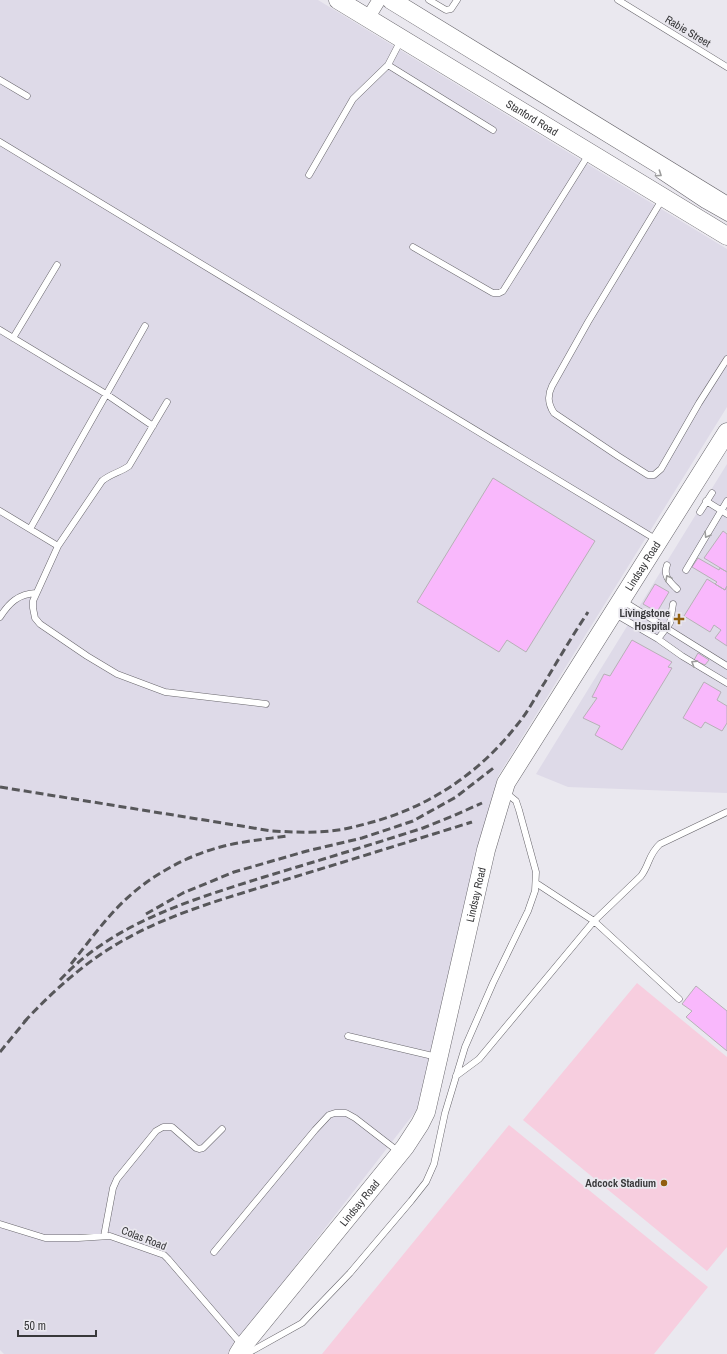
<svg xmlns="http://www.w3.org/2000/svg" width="727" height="1354" font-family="'Archivo Narrow',sans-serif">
	<rect width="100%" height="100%" fill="#eae8ef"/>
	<path fill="#dedae8" d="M0,0H318L727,249V407L498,776L419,1107L239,1339L230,1354H4L0,1350Z
		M727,464V793L568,787L536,774Z"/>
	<path fill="#f7cedf" d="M637,983L727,1057V1247L707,1271L523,1120Z
		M509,1125L708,1287L654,1354H322Z"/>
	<path fill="#f9b8fc" stroke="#b6b1b6" d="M493,478L595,541L526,652L507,640L499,652L417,602Z
		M723,531L727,534V572L704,558Z
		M698,558L719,570L720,568L727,572V586L725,590L715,584L717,582L692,567Z
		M707,579L725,590L727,586V646L715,638L721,630L714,625L710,632L684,616Z
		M655,584L669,592L657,612L643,604Z
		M632,640L672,662L668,667L672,668L622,750L595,735L600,726L583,718L597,698L592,697L604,674L610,676Z
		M698,653L709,660L705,665L694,660Z
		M704,682L721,692L717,700L727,706V723L722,731L705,722L701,728L683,718Z
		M696,986L727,1011V1051L686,1017L692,1011L682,1004Z"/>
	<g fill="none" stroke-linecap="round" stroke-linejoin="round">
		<defs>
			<path id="lane" d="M429,0L446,10L451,9L457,0
				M618,0L727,67
				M388,65L493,130
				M0,80L27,96
				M0,142L657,540
				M309,175L353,99L388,65L401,40
				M659,175L704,205L727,218
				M663,198L588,322L552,386C547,396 548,404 554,413L618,456L648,475H654L661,469L699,403L727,359
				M413,247L493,293H499L503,291L589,154
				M0,330L106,394L153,426
				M13,338L57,265
				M167,402L129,466C121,472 110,474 102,481L58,546L33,601V608L35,618L40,624L87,656L117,674L165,692L266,704
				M706,501L727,514
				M0,511L58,546
				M700,512L712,493
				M30,529L145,326
				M667,565C663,576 669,581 677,589
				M686,570L727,501
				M623,601L727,666
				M615,614L658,639L682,656L727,683
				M0,617C9,603 18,594 36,593
				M658,639L670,623L673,604
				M679,999L594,921L641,876C650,864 648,855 660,844L727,812
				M348,1036L437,1057
				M456,1076L479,1059L594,921L536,883
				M0,1224L45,1238H78L110,1236L164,1255L168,1259L242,1345
				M104,1236L113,1188L117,1179L156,1131L163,1127H172L196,1148L199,1149L203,1148L222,1129
				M214,1252L315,1130L329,1115L335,1113H346L355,1118L399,1152
				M250,1352L302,1323L350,1273L411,1201L426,1182L434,1164L445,1113L465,1047L493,983L528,911L535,891L536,872L519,810L516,801L505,792"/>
			<path id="street" d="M368,18L379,0"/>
			<g id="secondary">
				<path id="s1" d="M338,0L727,236"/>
				<path d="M391,0L727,206"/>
				<path id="s2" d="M238,1354L243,1346L405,1147L420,1124L426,1112L486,850L506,783L727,432"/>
			</g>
		</defs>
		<use href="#lane" stroke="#68666c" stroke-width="7"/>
		<use href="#street" stroke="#68666c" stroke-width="14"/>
		<use href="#secondary" stroke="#68666c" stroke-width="19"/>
		<use href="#lane" stroke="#fff" stroke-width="6"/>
		<use href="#street" stroke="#fff" stroke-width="13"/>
		<use href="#secondary" stroke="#fff" stroke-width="18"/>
		<path stroke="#57575a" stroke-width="3" stroke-dasharray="8 4" stroke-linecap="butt" d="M0,787L272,831C292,832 311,833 330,831C342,830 354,827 365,824C426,809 479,774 517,725C528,712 536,696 545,682C559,658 573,635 588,612
			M146,914L183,893L234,872L307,851L362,838L413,821L456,797L496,766
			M71,964C88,943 104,920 124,901C151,875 188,855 224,846C245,841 266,839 287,836
			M60,980C113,923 191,900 264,877C317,861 370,845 423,828L453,816L482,803
			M24,1022C53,991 85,962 122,941C171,913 227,898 281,881C344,862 408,842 472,822
			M0,1052L27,1019"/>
	</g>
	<defs><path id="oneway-chevron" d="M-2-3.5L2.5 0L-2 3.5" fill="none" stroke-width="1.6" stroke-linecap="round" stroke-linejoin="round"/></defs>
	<g stroke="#9c9c9c">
		<use href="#oneway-chevron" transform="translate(659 174) rotate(34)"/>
		<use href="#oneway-chevron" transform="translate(707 535) rotate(121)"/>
		<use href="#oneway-chevron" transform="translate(668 578) rotate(-118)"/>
		<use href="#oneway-chevron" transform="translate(694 663) rotate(-148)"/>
	</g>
	<g fill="#915f0e" stroke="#eae8ef" stroke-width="1.5">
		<path d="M677 613h4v4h4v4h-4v4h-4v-4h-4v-4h4z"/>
		<circle cx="664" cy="1183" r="4"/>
	</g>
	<g text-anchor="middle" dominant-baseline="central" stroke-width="3.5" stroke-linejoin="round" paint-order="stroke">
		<g font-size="11" fill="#38383a" stroke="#eae8ef">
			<text transform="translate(688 31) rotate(31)">Rabie Street</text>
			<text stroke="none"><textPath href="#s1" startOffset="227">Stanford Road</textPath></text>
			<text stroke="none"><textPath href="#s2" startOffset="902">Lindsay Road</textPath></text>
			<text stroke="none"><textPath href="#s2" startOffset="530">Lindsay Road</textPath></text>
			<text stroke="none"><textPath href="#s2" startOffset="194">Lindsay Road</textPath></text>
			<text transform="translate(144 1238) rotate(21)">Colas Road</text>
		</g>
		<g font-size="11" font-weight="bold" fill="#38383a" stroke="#eae8ef" text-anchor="end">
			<text x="670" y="613">Livingstone<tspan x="670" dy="13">Hospital</tspan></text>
			<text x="656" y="1183">Adcock Stadium</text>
		</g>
	</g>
	<path d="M18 1330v6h78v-6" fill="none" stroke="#38383a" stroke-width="2"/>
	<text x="24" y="1330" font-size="12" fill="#38383a" stroke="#eae8ef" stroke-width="3" paint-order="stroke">50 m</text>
</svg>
